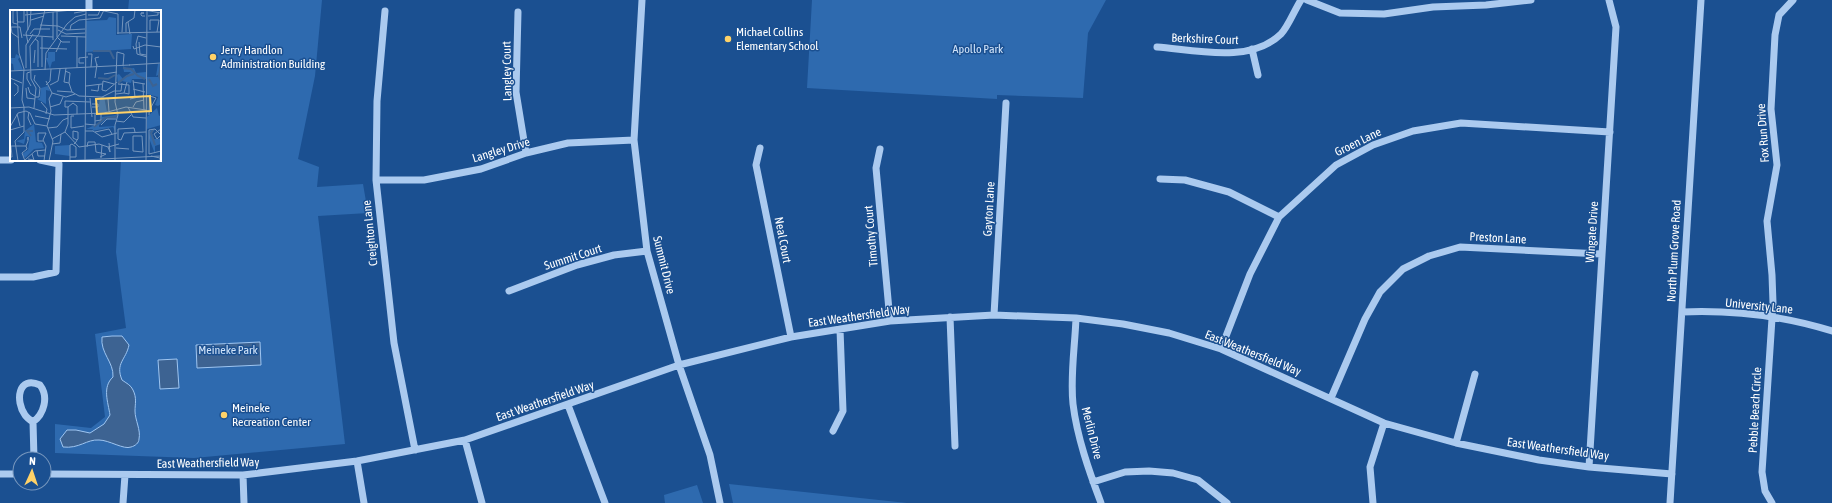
<svg xmlns="http://www.w3.org/2000/svg" width="1832" height="503" font-family="'Asap Condensed',sans-serif">
	<rect width="100%" height="100%" fill="#1b5091"/>
	<path fill="#2e6aaf" d="M129,0H322L315,76L298,159L319,167L317,187L363,184L368,213L318,216L345,444L194,458L55,453V424L91,428L105,417L95,334L126,328L116,252L121,160H160V11H128Z
		M812,0H1106L1088,33L1083,98L997,95V99L807,88Z
		M729,484L907,503H733Z
		M697,485L703,503H665L664,495Z"/>
	<path fill="#3d6392" stroke="#9ec5f1" d="M112,336H122L129,345C126,360 115,363 122,380C126,383 131,385 133,390C137,398 135,404 135,411C135,420 141,430 139,439C139,443 135,446 131,447C124,450 109,440 99,440C87,439 79,449 63,447L60,439L67,430H76L90,433L104,424L110,415C108,402 102,387 113,377C114,362 100,353 102,337Z
		M260,342L261,365L197,368L196,345Z
		M177,359L179,388L160,389L158,360Z"/>
	<g fill="none" stroke-linecap="round" stroke-linejoin="round">
		<path stroke="#abcaef" stroke-width="7" d="M642,0L634,140L647,251L679,365L710,455L720,503
			M1307,0L1340,13L1384,14L1433,7L1486,5L1531,0
			M89,11V0
			M385,11L377,101L376,180L394,343L415,450
			M518,12L516,92L526,153
			M1157,47C1195,50 1250,64 1281,34C1288,27 1295,9 1301,0
			M1252,49L1258,75
			M760,148L756,165L791,337
			M880,149L876,168L890,321
			M0,160H11
			M1160,179L1185,180L1229,192L1279,217
			M376,180H424L481,169L526,153L568,143L634,140
			M0,277H33L56,272L59,164L40,160
			M509,291L577,265L614,255L647,251
			M1682,312C1732,310 1784,316 1832,331
			M994,315L1006,103
			M950,317L955,446
			M1076,318C1075,346 1070,376 1073,404C1077,437 1089,471 1101,503
			M1221,349L1250,274L1279,217L1336,165L1373,145L1413,131L1461,123L1610,132
			M1331,398L1365,319L1380,292L1403,269L1429,256L1460,247L1601,254
			M568,405L605,503
			M33,422C44,414 49,397 40,385C18,375 15,401 25,415C27,418 30,420 33,422L34,459
			M833,431L843,411L840,329
			M465,440L482,503
			M1456,443L1475,374
			M357,461L364,503
			M1589,467L1616,27L1609,0
			M0,474H20
			M44,474L243,475L357,461L465,440L679,365L791,337L890,321L994,315L1076,318L1123,324L1169,333L1221,349L1384,423L1456,443L1539,460L1589,467L1672,474
			M243,475L244,503
			M1093,482L1125,472L1149,471L1173,473L1198,480L1227,503
			M123,503L125,475
			M1373,503L1370,467L1384,423
			M1670,503L1701,0
			M1772,503L1765,491L1762,472L1773,303L1772,275L1767,221L1777,165L1771,109L1775,35L1779,15L1793,0"/>
	</g>
	<g fill="#ffd268" stroke="#1b5091" stroke-width="1.5">
		<circle cx="728" cy="39" r="4"/>
		<circle cx="213" cy="57" r="4"/>
		<circle cx="224" cy="415" r="4"/>
	</g>
	<g text-anchor="middle" dominant-baseline="central" stroke-width="3" stroke-linejoin="round" paint-order="stroke">
		<g font-size="12" fill="#fff" stroke="#1b5091" text-anchor="start">
			<text x="736" y="32">Michael Collins<tspan x="736" dy="14">Elementary School</tspan></text>
			<text x="221" y="50">Jerry Handlon<tspan x="221" dy="14">Administration Building</tspan></text>
			<text x="232" y="408">Meineke<tspan x="232" dy="14">Recreation Center</tspan></text>
		</g>
		<g font-size="12" fill="#fff" stroke="#1b5091">
			<text transform="translate(1205 39) rotate(2)">Berkshire Court</text>
			<text transform="translate(507 71) rotate(-91)">Langley Court</text>
			<text transform="translate(1763 133) rotate(-94)">Fox Run Drive</text>
			<text transform="translate(1358 142) rotate(-26)">Groen Lane</text>
			<text transform="translate(501 150) rotate(-17)">Langley Drive</text>
			<text transform="translate(989 209) rotate(-87)">Gayton Lane</text>
			<text transform="translate(1592 232) rotate(-86)">Wingate Drive</text>
			<text transform="translate(370 233) rotate(-96)">Creighton Lane</text>
			<text transform="translate(871 236) rotate(-95)">Timothy Court</text>
			<text transform="translate(1498 238) rotate(3)">Preston Lane</text>
			<text transform="translate(783 240) rotate(79)">Neal Court</text>
			<text transform="translate(1674 251) rotate(-87)">North Plum Grove Road</text>
			<text transform="translate(573 257) rotate(-18)">Summit Court</text>
			<text transform="translate(664 265) rotate(76)">Summit Drive</text>
			<text transform="translate(1759 306) rotate(6)">University Lane</text>
			<text transform="translate(859 316) rotate(-8)">East Weathersfield Way</text>
			<text transform="translate(1253 353) rotate(22)">East Weathersfield Way</text>
			<text transform="translate(545 401) rotate(-19)">East Weathersfield Way</text>
			<text transform="translate(1755 410) rotate(-87)">Pebble Beach Circle</text>
			<text transform="translate(1092 433) rotate(76)">Merlin Drive</text>
			<text transform="translate(1558 449) rotate(8)">East Weathersfield Way</text>
			<text transform="translate(208 463) rotate(-1)">East Weathersfield Way</text>
		</g>
		<g font-size="12" fill="#d1e4fa" stroke="#1b5091">
			<text x="978" y="49">Apollo Park</text>
			<text x="228" y="350">Meineke Park</text>
		</g>
	</g>
	<g transform="translate(10 10)">
		<rect width="151" height="151" fill="#1b5091"/>
		<path d="M99,7L106,8V25L122,24L121,39L76,42V11L97,10ZM38,42H45V51L42,52L40,59L36,48H38ZM6,44L11,47L8,49L13,60H4L3,54L0,53V48H5ZM148,54H151V94L148,96L145,95L148,87L137,84V67H148V65L146,66ZM113,56L118,59L124,58L126,63L136,62V69H122L121,73L112,71L108,74L107,65L109,64L113,69L121,62H114ZM38,76L40,81L36,80V94L27,89L30,88L31,78ZM94,86L97,102H88L90,88ZM147,98L149,106L151,105V115L137,119V107ZM108,102L107,108L99,107L89,115V117L105,116V121L103,117L82,121L83,119H76L92,112V107L106,105ZM24,114L26,132L32,133L34,138L24,139L15,148L12,144L18,140L20,127L16,126L14,134L6,131L14,129L15,121ZM145,119L142,123L144,129H151V134L145,136V144L139,128L140,121ZM60,135V146L45,144V136Z" fill="#2e6aaf"/>
		<path fill="none" stroke="#3d6392" stroke-width="2" d="M83,41H100L104,49M151,54L149,66L151,71M113,58L121,59L128,66L135,69M88,68L98,69L105,65M139,69L143,76L147,74M108,73L117,66L124,64M84,117L95,108L106,107L107,104M143,120L141,123L145,135M21,126L17,121H23"/>
		<path fill="none" stroke="#7696bd" stroke-width="1" d="M7,0L9,43L14,59L12,90L14,97V122L5,131L8,151M134,0L151,3M17,1L18,20M47,1V27L52,32H60M94,1L108,4M64,3L76,1M131,3H134H131V5L132,6H135M108,4V24M15,5L62,0M78,5H88L90,0M138,6L148,5V3M7,10L8,12H14V0M21,10L34,6M118,12L120,24M7,14L3,13V1L7,0M30,15L48,16L57,20L75,19M0,17H10L12,28M1,17L2,23L9,28M48,20L56,24L75,23M60,20L61,15L69,10L90,8L94,0M140,20V10H149M112,22L113,6M116,22V13L124,8L125,0M147,22L149,10M107,23L151,22M20,24L24,19H40M13,25L43,27M51,26L76,27M32,27V57M136,28L128,26L126,34L127,44L137,47M25,29L28,31V57M43,30V2M129,32L130,44L136,45M18,33L16,23L20,15L21,0M123,36L124,39L135,35L151,37M30,38L57,39M46,42L51,31M107,42L114,44L113,56M78,44H82L81,57M24,53L25,40M74,53H69V48L78,47M119,55L151,53M87,56L85,48L89,47M16,58V35L23,24M56,58L54,72L59,73L62,82M67,58V27M35,60L36,43L57,14L65,7L76,4M0,61L120,55M55,61L60,63L59,73M20,62L17,63V69L21,76M94,64L107,62M25,65L24,70L30,78L29,87H25M0,68L12,73M85,68L87,54M123,70L125,87M36,71L42,83M123,72L135,74M104,74L93,71L92,80L96,81L107,72M108,74L119,75V84L114,83M133,74L134,100M36,75L40,71L41,59M40,75L48,71L50,59M76,76L92,74M18,77L20,83L25,86M16,78L17,88L25,89M123,79L135,82M81,80L88,81L89,74M47,81L62,82L69,86L92,87L104,81H111L112,73M42,83L56,87L65,84M106,84L114,83L117,72M4,86L8,82V76L4,73M80,88L82,107M98,89L99,101M120,89L133,86M31,92L37,99L36,104M63,93L67,96V104M40,97L50,94L53,87M58,97H55V91L80,92M82,97H88V94H82M118,97L123,107L136,108M123,97L126,92L134,90M0,98L19,97L44,105L94,103L116,97L136,100M24,98L26,78L21,69L20,36L29,24L35,0M19,102L18,108L21,115M7,104L10,116M139,105L140,86L146,88L139,101M25,106L40,109M64,106H61V118L74,116M85,111L91,110V103M106,111L114,112L121,105M75,114L85,115V103M91,115L97,109H106M0,117L8,103L16,101L20,103L25,114L37,116M38,118L47,117L53,110L58,108M151,119L144,124L147,129L151,125M0,120L14,116M75,121H83L92,127L107,123M55,122L69,137L89,134L98,137L109,134M55,122L58,114V97L63,93M85,122L99,119L102,124M123,126H132L133,142L123,141ZM42,129L55,122M111,130L108,129V119L124,118L125,122M111,130L114,123L136,122M33,131H28V123H36L33,130L36,136L34,151M42,134L50,133L51,124M64,134L66,132L67,130L68,129V122L63,121V128L67,130M0,136H16M77,137L78,132H85L86,142L96,144L90,147M98,137L100,142L99,133M106,138L119,139M27,140L28,146H35M139,144V120L145,119L151,125M139,144L151,141M141,146L150,148V151M0,147H2L1,136M60,147H66V137L62,134L60,135V150M91,148L92,135M18,149L24,150L22,144M15,150L25,141L35,140M15,151L12,143L17,139L16,136L18,131V127V130M39,151L43,131L37,116L41,101L39,89L42,83M53,151L151,146M75,151L76,0M105,151V115L108,105L105,92L107,42M136,151L137,0"/>
		<path fill="#ffd268" fill-opacity="0.15" stroke="#ffd268" stroke-width="2" d="M140,86L141,101L87,104L86,89Z"/>
		<rect width="151" height="151" fill="none" stroke="#fff" stroke-width="2"/>
	</g>
	<g transform="translate(32 471) rotate(3)"><circle r="19" fill="#1b5091" stroke="#7696bd"/>
	<path d="M0-3L7 15L0 10L-7 15Z" fill="#ffd268"/>
	<text y="-6" font-size="11" font-weight="bold" text-anchor="middle" fill="#ffffff">N</text>
	</g>
</svg>
